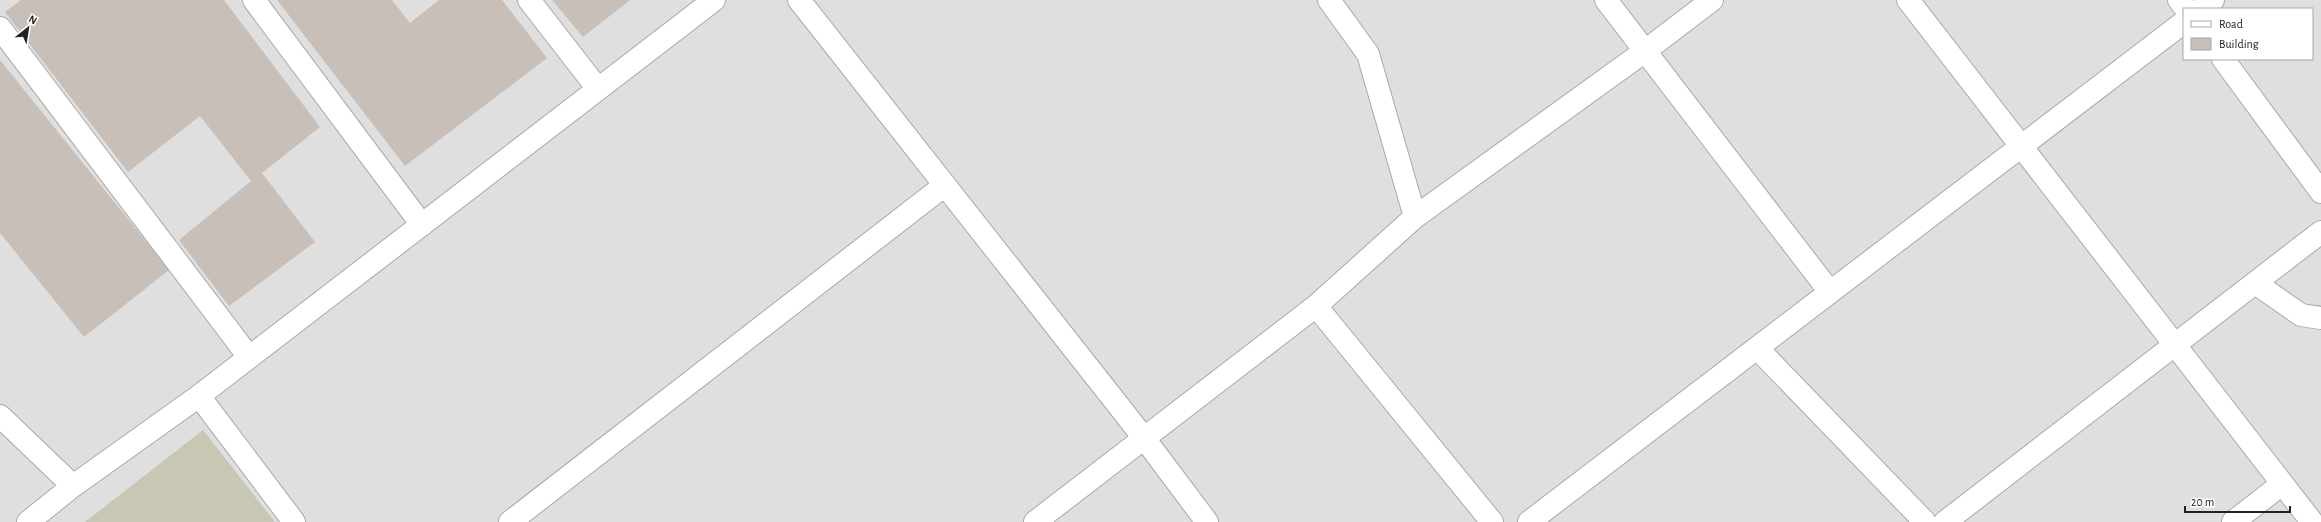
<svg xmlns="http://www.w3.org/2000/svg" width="2321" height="522" font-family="'Alegreya Sans',sans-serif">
	<rect width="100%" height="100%" fill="#f2efe9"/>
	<path fill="#e0dfdf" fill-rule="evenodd" d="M0,0H2321V522H0ZM2184,9H2312V59H2184Z"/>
	<path fill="#c7c7b4" d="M203,430L275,522H85Z"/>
	<path fill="#c7bfb8" d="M21,0H224L320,127L262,173L315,242L229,306L179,240L251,181L200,116L128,172L5,12Z
		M277,0H392L410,23L439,0H502L547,58L405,166Z
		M552,0H630L583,37Z
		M0,60L169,270L84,337L0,233Z"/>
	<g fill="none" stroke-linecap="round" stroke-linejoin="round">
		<defs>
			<path id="street" d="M254,0L422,225
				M529,0L598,89
				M799,0L1144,438L1207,522
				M1329,0L1368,54L1415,217
				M1606,0L1830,292
				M1908,0L2312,522
				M2179,0L2186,9
				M2201,9L2213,0
				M0,28L249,357
				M2223,59L2321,192
				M2255,283L2301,315L2321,318
				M1316,306L1492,522
				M1757,348L1925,522
				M199,396L294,522
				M0,416L73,486
				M28,522L73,486L199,396L714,0
				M510,522L945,185
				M1035,522L1316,306L1415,217L1645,51L1712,0
				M1529,522L2184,22
				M1945,522L2321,232
				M2233,522L2282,484"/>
		</defs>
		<use href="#street" stroke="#a9a9a9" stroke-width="24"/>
		<use href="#street" stroke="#fff" stroke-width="22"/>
	</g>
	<rect x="2183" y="8" width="130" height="52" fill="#ffffff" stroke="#a7a7a7"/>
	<rect x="2191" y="21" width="20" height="6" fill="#ffffff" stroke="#a7a7a7"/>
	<text x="2219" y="28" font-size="12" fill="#222222">Road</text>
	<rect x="2191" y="38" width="20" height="12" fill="#c7bfb8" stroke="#a7a7a7"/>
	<text x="2219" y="48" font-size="12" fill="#222222">Building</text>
	<g transform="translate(28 28) rotate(30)" stroke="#ffffff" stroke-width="3" paint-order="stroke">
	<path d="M0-3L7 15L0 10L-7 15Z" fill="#222222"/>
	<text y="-6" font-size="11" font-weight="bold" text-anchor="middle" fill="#222222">N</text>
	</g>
	<path d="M2185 506v6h105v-6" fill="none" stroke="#222222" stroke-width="2"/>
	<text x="2191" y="506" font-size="12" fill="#222222" stroke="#ffffff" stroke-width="3" paint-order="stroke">20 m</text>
</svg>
